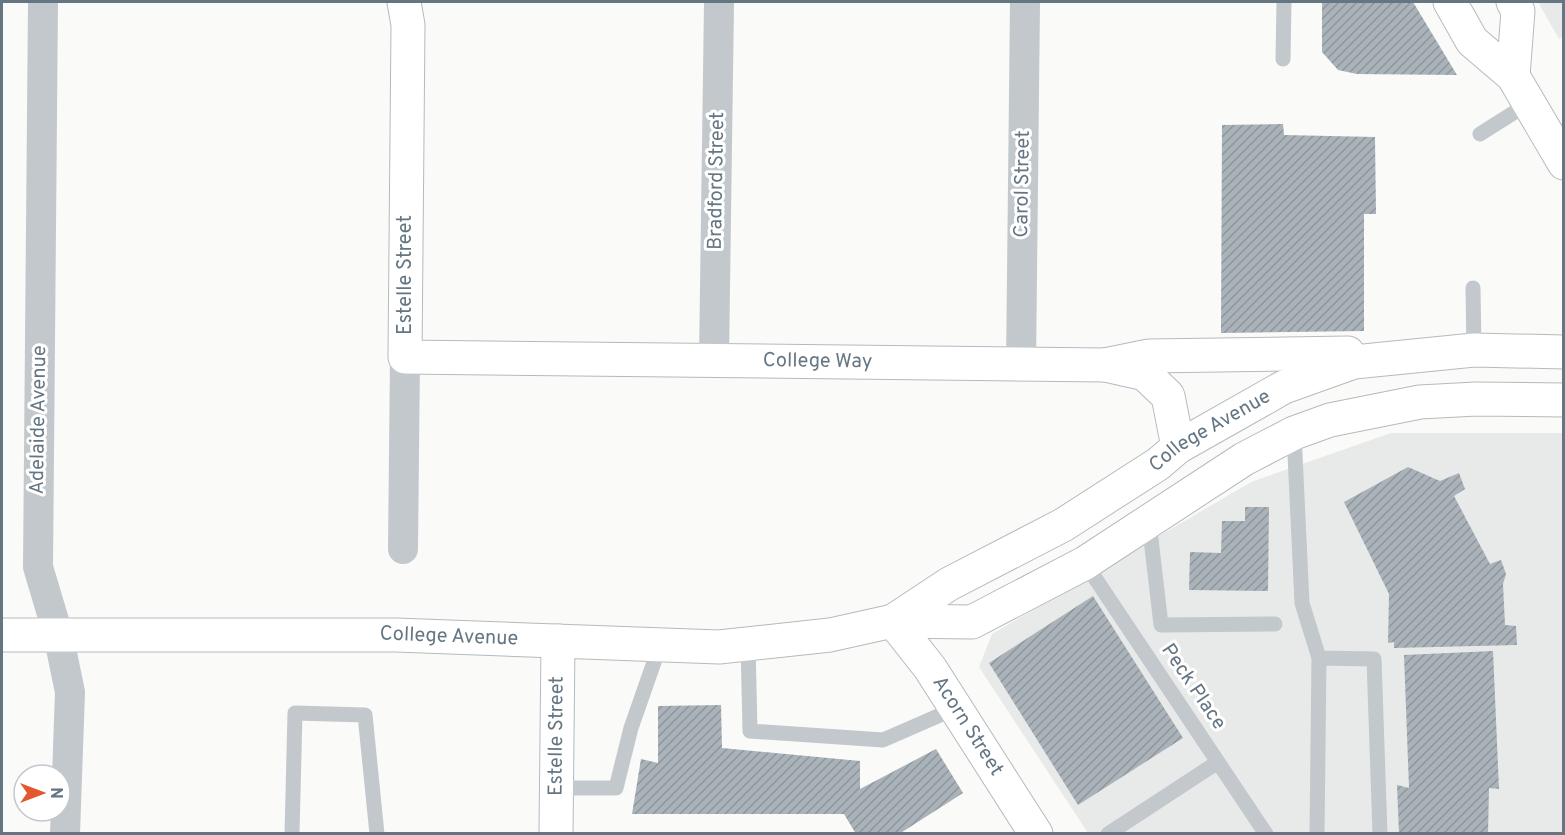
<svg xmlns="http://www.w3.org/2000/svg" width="1565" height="835" font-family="Overpass,sans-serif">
	<defs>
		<pattern id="building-hatch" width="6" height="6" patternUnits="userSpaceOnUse" patternTransform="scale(1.5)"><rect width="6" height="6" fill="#aab3b9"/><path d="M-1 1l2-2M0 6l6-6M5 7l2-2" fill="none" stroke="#8e969c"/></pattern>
	</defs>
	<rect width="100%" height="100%" fill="#fafaf8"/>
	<path fill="#e8e9e9" d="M1538,2H1563V37L1559,39Z
		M1391,433H1563V833H1088L979,667L992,634L1251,482Z"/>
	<path fill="url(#building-hatch)" d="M1322,2H1413L1457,75L1357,74L1338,70L1322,52Z
		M1283,124L1284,135L1375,137L1376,214H1364V331L1221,333L1222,125Z
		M1408,467L1440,481L1459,473L1465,489L1454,496L1490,564L1501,560L1506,574L1503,584L1505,625L1516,626L1517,645L1394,648V642L1388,643L1389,594L1344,502Z
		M1245,507H1269L1268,591L1189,590L1190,552L1221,553L1222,521H1245Z
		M1093,596L1183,738L1078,805L989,663Z
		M1493,651L1499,789L1489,788L1488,834H1399L1397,785L1409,788L1404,655Z
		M721,705L722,748L860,761V789L936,749L963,793L899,834H856L844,814H632L641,759L658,763V706Z"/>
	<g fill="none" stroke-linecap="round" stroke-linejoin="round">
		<defs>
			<g id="secondary">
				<path id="s1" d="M404,2L408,25L405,357L1105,365L1145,374L1168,396L1178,447"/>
				<path id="s2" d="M893,621L930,668L1036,834"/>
				<path id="s3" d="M556,834L558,641"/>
			</g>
			<g id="primary">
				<path d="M1450,2L1472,41L1513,76L1564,163"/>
				<path d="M1513,76L1518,11L1513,2"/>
				<path d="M1105,365L1149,356L1348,353"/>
				<path id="s4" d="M893,621L949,584L1063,525L1158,464L1178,447L1284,387L1354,362L1474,350L1564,352"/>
				<path id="s5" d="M2,635H396L719,647L830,635L893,621L972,622L1085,563L1244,459L1294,433L1330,420L1420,402L1476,399L1564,400"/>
			</g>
		</defs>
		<use href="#secondary" stroke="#b3babf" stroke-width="35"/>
		<use href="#primary" stroke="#b5babe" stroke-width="35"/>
		<path stroke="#c3c8cc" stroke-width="15" d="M1283,59L1284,2
			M1480,134L1529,103
			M1473,288L1474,350
			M1294,433L1302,603L1319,658L1317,834
			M1149,522L1161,625L1275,624
			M1085,563L1266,834
			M748,644L750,731L883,740L954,709
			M1319,658L1374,659L1380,834
			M557,788H616L631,728L660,645
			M292,834L295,713L365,715L377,834
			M1108,834L1218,762"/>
		<path stroke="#c3c8cc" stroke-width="30" d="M43,2L38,567L58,634L70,692L65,834
			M714,361L719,2
			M1021,366L1025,2
			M403,549L405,357"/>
		<use href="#secondary" stroke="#fff" stroke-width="33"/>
		<use href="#primary" stroke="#fff" stroke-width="33"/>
	</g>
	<g text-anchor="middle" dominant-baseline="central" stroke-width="6" stroke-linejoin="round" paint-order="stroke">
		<g font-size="20" fill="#657683" stroke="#fff">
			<text transform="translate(717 181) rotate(-89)">Bradford Street</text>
			<text transform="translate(1023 184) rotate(-89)">Carol Street</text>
			<text transform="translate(406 275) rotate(-90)">Estelle Street</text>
			<text stroke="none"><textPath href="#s1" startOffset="768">College Way</textPath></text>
			<text transform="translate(39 420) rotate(-89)">Adelaide Avenue</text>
			<text stroke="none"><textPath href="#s4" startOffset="370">College Avenue</textPath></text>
			<text stroke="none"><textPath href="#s5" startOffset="447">College Avenue</textPath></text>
			<text transform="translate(1193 687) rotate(56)">Peck Place</text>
			<text stroke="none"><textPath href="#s2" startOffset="129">Acorn Street</textPath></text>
			<text stroke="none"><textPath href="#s3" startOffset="98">Estelle Street</textPath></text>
		</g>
	</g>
	<rect width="1565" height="835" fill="none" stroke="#657683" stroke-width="6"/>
	<g transform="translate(42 793) rotate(90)"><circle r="28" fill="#ffffff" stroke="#c1c8cd" stroke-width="1.5"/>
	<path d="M0-4.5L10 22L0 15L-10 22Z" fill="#e4572e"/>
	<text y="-9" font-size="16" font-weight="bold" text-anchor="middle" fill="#657683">N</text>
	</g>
</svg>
